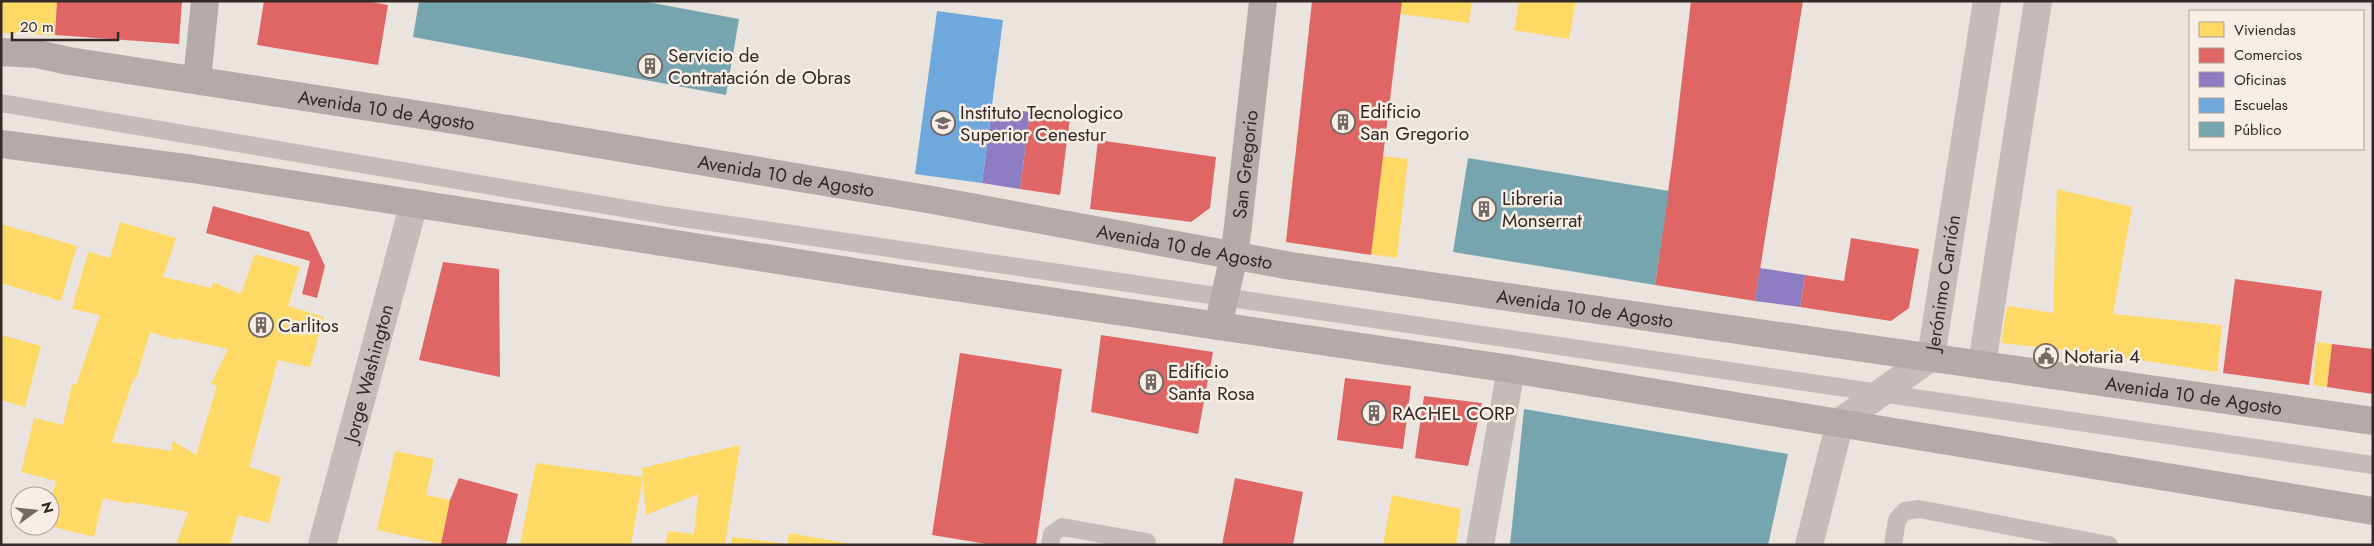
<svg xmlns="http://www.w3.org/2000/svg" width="2374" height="546" font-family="Jost,sans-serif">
	<rect width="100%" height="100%" fill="#ebe4de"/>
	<path fill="#ffd966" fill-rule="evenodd" d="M1,1H57L55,35L1,33Z
		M1302,1H1472L1469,23Z
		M1519,1H1576L1569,39L1514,30Z
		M1362,154L1408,159L1397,258L1286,242L1293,174L1359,181Z
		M2057,189L2132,207L2113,314L2222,325L2217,372L2100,354L2001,343L2007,306L2053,313Z
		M120,222L176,238L163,277L212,288L213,282L241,294L255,254L300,267L288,306L324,317L310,367L278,360L249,467L281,477L269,523L238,515L230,545H176L188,512L130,502L129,504L103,498L94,537L50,526V504L56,481L21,472L34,418L63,425L72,384L76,385L100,315L72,309L88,252L110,258ZM150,332L177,340L178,338L228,349L211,384L217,386L196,455L173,441L171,451L112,442L134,378L136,379Z
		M1,224L77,246L61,301L1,283Z
		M1,335L41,346L25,407L1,400Z
		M2317,342L2332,344L2327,387L2313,385Z
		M740,445L725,545H665L668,531L694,534L698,494L646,515L642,468Z
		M395,451L434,459L426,495L450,500L441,544L377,530Z
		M536,463L643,477L631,545H520Z
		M1392,495L1461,509L1456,545H1383Z
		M789,533L852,544V545H787Z
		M732,537L782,543V545H731Z"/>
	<path fill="#e06666" d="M57,1H182L179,44L55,35Z
		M264,1H366L388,5L378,65L257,45Z
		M1312,1H1402L1371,255L1286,242Z
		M1691,1H1803L1755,301L1655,285L1673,156Z
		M1030,112L1070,118L1060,195L1020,189Z
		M1098,140L1216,157L1210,208L1191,222L1090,209Z
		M213,206L309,232L325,266L317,298L302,294L310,261L206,233Z
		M1851,238L1919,249L1909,308L1891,321L1800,307L1805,275L1844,281Z
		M443,262L499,269L500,377L419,360Z
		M2235,279L2322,291L2309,385L2223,373Z
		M1101,335L1213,352L1198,434L1091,412Z
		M2332,344L2373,349V394L2327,387Z
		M960,353L1062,369L1036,545H993L932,535Z
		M1345,378L1411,386L1403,449L1337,440Z
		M1424,396L1482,403L1468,466L1415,458Z
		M459,478L518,494L506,545L441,544L450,500Z
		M1235,478L1303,492L1293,545H1222Z"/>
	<path fill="#8e7cc3" d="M992,107L1030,112L1020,189L982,183Z
		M1760,268L1805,275L1800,307L1755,301Z"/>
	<path fill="#6fa8dc" d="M937,11L1003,20L982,183L915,174Z"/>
	<path fill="#76a5af" d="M419,1H642L739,19L726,95L413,37Z
		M1468,158L1669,191L1655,285L1453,252Z
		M1524,409L1788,454L1768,545H1510Z"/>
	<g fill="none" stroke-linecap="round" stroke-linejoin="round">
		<path stroke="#c3bcb8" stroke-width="18" d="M1,103L669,216L2373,465
			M1050,545L1052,534L1062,527L1147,542
			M1893,545L1897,520L1905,511L1919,509L2109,545"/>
		<g stroke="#c3bcb8" stroke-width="28">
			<path d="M1982,364L2038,1"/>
			<path id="s1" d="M322,545L414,203"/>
			<path d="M1480,545L1511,369"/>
			<path id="s2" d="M1809,545L1840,422L1931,357L1987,1"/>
		</g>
		<g stroke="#b4aca8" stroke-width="28">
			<path d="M197,80L205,1"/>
			<path id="s3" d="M1218,326L1234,256L1238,226L1263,1"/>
		</g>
		<g stroke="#b2aba7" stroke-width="28">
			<path id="s4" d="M1,52L37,54L69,61L454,120L927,199L1291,266L2373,421"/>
			<path d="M1,144L193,169L913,281L1511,369L2373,511"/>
		</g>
	</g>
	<defs>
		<symbol id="building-ring" viewBox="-11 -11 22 22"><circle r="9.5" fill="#f8eee5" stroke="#736a66" stroke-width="1.5"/><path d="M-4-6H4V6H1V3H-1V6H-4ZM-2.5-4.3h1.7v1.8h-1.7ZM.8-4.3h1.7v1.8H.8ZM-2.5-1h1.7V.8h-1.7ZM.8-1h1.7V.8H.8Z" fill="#736a66"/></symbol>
		<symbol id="university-ring" viewBox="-11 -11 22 22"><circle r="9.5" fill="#f8eee5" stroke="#736a66" stroke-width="1.5"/><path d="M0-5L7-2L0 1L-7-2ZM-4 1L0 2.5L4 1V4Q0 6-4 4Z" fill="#736a66"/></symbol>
		<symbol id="civic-ring" viewBox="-11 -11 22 22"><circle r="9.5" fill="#f8eee5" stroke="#736a66" stroke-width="1.5"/><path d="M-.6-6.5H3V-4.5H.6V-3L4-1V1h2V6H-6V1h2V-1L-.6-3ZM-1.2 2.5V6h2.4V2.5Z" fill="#736a66"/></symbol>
	</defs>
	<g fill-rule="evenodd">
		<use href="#building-ring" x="636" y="52" width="28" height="28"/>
		<use href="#building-ring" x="1329" y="108" width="28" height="28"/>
		<use href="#university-ring" x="929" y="109" width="28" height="28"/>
		<use href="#building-ring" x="1470" y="195" width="28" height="28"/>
		<use href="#building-ring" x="247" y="311" width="28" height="28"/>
		<use href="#civic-ring" x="2032" y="342" width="28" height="28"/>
		<use href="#building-ring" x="1137" y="368" width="28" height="28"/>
		<use href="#building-ring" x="1360" y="399" width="28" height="28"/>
	</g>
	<g text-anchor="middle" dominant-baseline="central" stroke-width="5" stroke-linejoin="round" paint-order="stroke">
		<g font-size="19" fill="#332926" stroke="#f8eee5" text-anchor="start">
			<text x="668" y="55">Servicio de<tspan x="668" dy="22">Contratación de Obras</tspan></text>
			<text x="1360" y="111">Edificio<tspan x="1360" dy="22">San Gregorio</tspan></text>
			<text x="960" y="112">Instituto Tecnologico<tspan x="960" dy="22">Superior Cenestur</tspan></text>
			<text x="1502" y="198">Libreria<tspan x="1502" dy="22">Monserrat</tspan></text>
			<text x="278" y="325">Carlitos</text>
			<text x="2064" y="356">Notaria 4</text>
			<text x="1168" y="371">Edificio<tspan x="1168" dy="22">Santa Rosa</tspan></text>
			<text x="1392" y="413">RACHEL CORP</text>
		</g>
		<g font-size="19" fill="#332926" stroke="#f8eee5">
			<text stroke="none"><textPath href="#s4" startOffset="390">Avenida 10 de Agosto</textPath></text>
			<text stroke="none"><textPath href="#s3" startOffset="164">San Gregorio</textPath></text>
			<text stroke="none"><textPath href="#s4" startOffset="795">Avenida 10 de Agosto</textPath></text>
			<text stroke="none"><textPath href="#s4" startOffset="1200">Avenida 10 de Agosto</textPath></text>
			<text stroke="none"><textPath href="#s2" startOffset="314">Jerónimo Carrión</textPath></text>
			<text stroke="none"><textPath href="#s4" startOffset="1605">Avenida 10 de Agosto</textPath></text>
			<text stroke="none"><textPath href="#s1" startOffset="178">Jorge Washington</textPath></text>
			<text stroke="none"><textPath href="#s4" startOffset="2220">Avenida 10 de Agosto</textPath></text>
		</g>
	</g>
	<rect width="2374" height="546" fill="none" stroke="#332926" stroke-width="5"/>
	<rect x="2189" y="10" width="175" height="140" fill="#f8eee5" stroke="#a99f99"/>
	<rect x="2199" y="22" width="25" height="15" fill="#ffd966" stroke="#a99f99"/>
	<text x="2234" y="35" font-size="15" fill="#332926">Viviendas</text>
	<rect x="2199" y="48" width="25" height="15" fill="#e06666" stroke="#a99f99"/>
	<text x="2234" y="60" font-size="15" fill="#332926">Comercios</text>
	<rect x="2199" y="72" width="25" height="15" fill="#8e7cc3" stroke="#a99f99"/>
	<text x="2234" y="85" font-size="15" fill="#332926">Oficinas</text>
	<rect x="2199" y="98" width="25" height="15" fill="#6fa8dc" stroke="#a99f99"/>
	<text x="2234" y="110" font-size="15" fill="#332926">Escuelas</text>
	<rect x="2199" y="122" width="25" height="15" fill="#76a5af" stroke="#a99f99"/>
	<text x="2234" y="135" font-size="15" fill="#332926">Público</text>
	<g transform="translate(35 511) rotate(75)"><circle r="24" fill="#f8eee5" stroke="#a99f99"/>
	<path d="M0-4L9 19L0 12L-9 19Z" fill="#736a66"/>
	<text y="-8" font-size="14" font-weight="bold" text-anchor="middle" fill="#332926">N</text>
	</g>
	<path d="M12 32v8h106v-8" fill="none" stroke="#332926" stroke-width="2.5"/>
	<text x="20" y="32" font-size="15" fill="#332926" stroke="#f8eee5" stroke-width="4" paint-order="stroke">20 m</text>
</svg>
